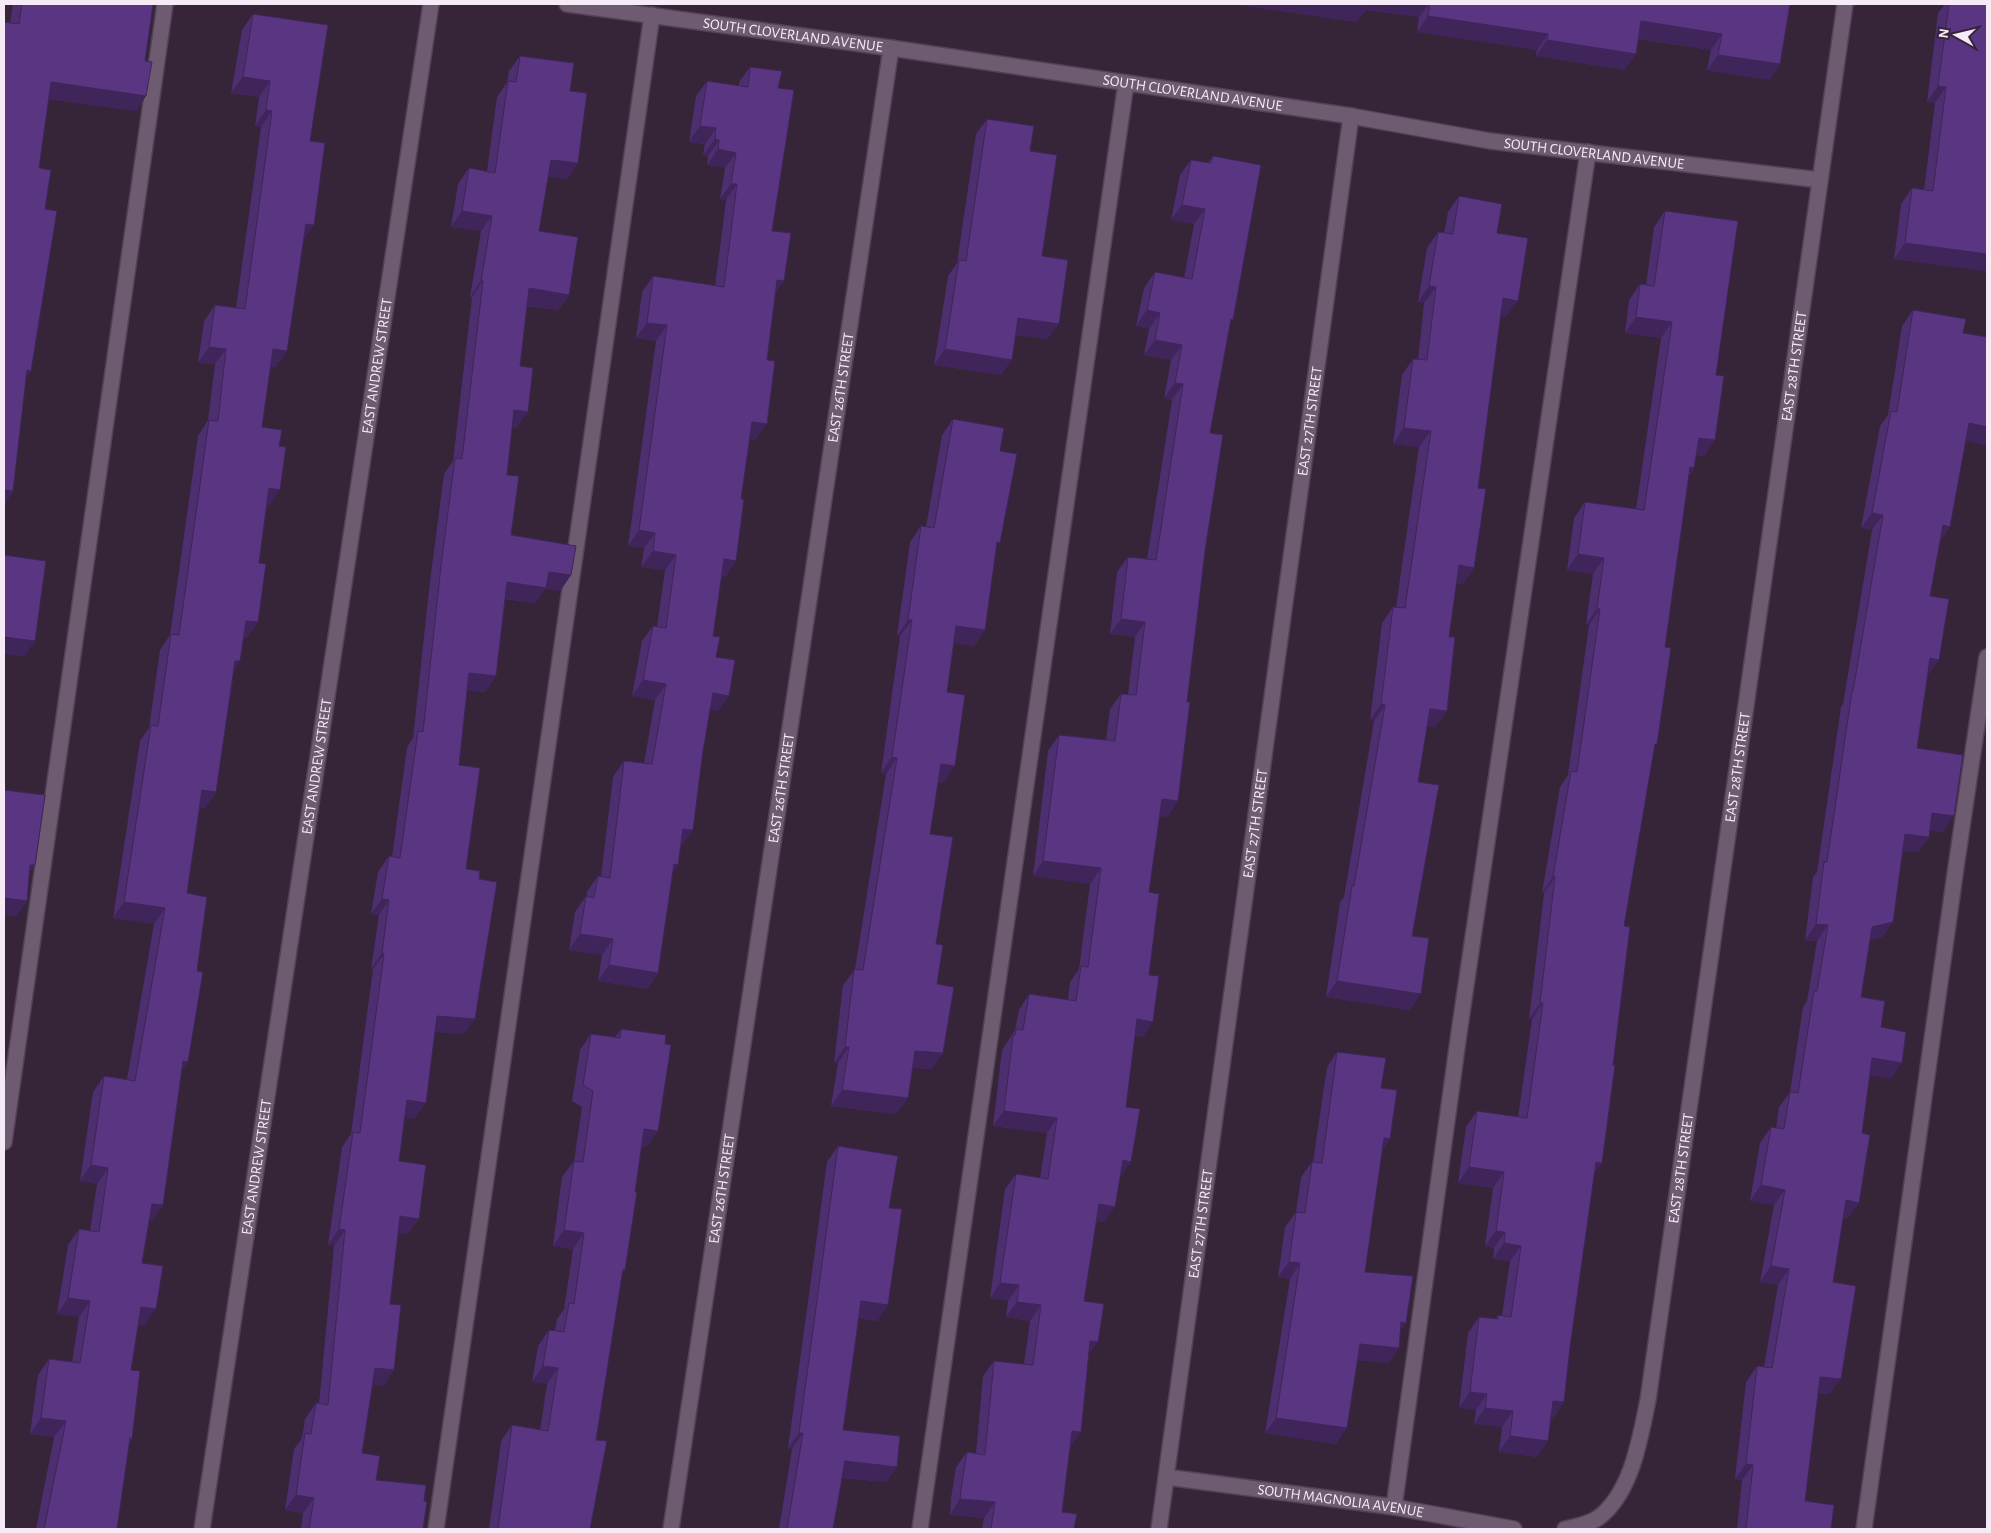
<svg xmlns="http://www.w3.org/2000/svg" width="1991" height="1533" font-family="'Alegreya Sans',sans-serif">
	<rect width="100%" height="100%" fill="#362439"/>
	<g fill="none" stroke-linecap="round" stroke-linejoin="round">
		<defs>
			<g id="minor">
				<path id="s1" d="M567,4L891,48L1351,116L1490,141L1820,180"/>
				<path d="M4,1142L165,4"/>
				<path id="s2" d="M1166,1477L1394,1507L1514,1529"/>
				<path d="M1394,1507L1459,1033L1588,152"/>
				<path id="s3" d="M202,1529L431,4"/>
				<path d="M436,1529L652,15"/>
				<path id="s4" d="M671,1529L891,48"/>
				<path d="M920,1529L1126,83"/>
				<path id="s5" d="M1159,1529L1351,116"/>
				<path id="s6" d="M1565,1529C1575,1527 1589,1524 1598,1518C1632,1493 1640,1438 1648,1400L1845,4"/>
				<path d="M1864,1529L1955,874L1987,657"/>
			</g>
		</defs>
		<use href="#minor" stroke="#514254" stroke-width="18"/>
		<use href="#minor" stroke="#6e5a71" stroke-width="15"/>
	</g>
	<path fill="#4d2e6f" d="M13,4H153L145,61L146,96L136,111L48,99L39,168L45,209L31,371L26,377L13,491L4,505V22L10,23Z
		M1233,4H1790L1780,64L1769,80L1707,70L1711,50L1638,39L1636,54L1624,70L1536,56L1537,50L1417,32L1419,17L1366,10L1357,22Z
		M1945,4H1987V268L1985,271L1894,259L1901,204L1912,188L1924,190L1935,103L1927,102L1938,13Z
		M253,14L310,141L303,240L276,367L270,366L262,427L269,506L267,505L247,638H244L234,671L216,792L205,808L200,807L187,893L182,1071L163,1205L152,1221H149L142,1263L145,1325L138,1324L131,1370L132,1439L129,1442L117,1529H36L54,1437L30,1434L38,1375L49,1359L72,1362L79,1317L57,1314L68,1245L79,1229L90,1231L97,1184L80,1181L93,1092L104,1076L127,1079L154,924L113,918L140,741L149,728L160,650L170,635L198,436L208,420L215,364L198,363L204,321L215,305L236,308L261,127L255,126L259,97L231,93L242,30Z
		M520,56L570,91L578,163L567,179L548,176L539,231L569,295L558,310L527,306L520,366L517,428L512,427L507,475L511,535L571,575L560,591L545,589L535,603L505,599L496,676L485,692L467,690L459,765L466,869L479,879L464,1034L435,1032L415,1118L405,1117L399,1161L408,1234L398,1233L390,1304L394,1370L383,1386L373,1384L362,1453L376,1480L424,1501L423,1529H301L303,1513L285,1510L294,1449L302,1438L305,1419L316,1403L319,1404L334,1246L328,1245L342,1147L351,1134L373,969H371L379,915L371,914L378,872L389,856L392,857L407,747L413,738L430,581L444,474L453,461L472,297H470L481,231L451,227L458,184L469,168L487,171L497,97L507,82L509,71Z
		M750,67L778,88L772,231L784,281L775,294L755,440L749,439L741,499L736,561L725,577L721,576L713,636L716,657L718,711L710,710L703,751L693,830L681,846L672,873L658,973L647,989L598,981L602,955L569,950L575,912L586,896L587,892L598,876L601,877L613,777L624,761L644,763L655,700L632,696L642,641L653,626H657L665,570L641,567L644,548L628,546L656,341L636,338L642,292L653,276L715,286L726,200L720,199L725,168L707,165L708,156L703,155L705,144L689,142L696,96L707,81L739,86V82Z
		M987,119L1030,151L1042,256L1048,339L1015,335L1001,375L934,365L948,276L957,263L976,134Z
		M1213,156L1230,323L1210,433L1205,551L1187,702L1178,801L1167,817L1159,816L1149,892V975L1143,1037L1135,1036L1126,1107L1131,1162L1120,1177L1104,1222L1096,1221L1084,1301L1089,1355L1081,1432L1070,1447L1062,1512L1074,1529H982L984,1518L950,1515L951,1498L956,1467L967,1452L976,1453L983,1376L994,1361L1024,1364L1030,1321L1006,1317L1008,1301L990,1298L1005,1189L1016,1174L1040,1178L1047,1133L993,1126L1002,1050L1015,1030L1019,1010L1029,994L1068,1000L1070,982L1079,969L1090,884L1033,876L1048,751L1059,735L1106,740L1110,709L1121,694H1128L1135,637L1110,634L1117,572L1128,557L1147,559L1172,400L1164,398L1171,360L1144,355L1149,329L1136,326L1144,288L1155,272L1184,278L1194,224L1171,220L1180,175L1191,160L1208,163Z
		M1459,196L1497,233L1506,317L1500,316L1478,488L1474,568L1463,584L1456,583L1449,637L1447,711L1435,727L1427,726L1418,782L1410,1010L1326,997L1340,902L1344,897L1374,721L1370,720L1382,623L1393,607H1396L1419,447L1393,444L1402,375L1413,359L1418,360L1424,303L1418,302L1427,248L1438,232L1444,233L1448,212Z
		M1665,211L1716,375L1715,440L1704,456L1696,455L1694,468L1689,476L1665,647L1654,749L1624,926L1594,1173L1570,1347L1564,1402L1553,1418H1550L1548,1441L1537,1457L1499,1452L1502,1427L1474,1424L1476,1410L1459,1408L1468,1333L1479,1317L1495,1319L1498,1315H1502L1510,1261L1493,1259L1494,1248L1485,1246L1493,1188L1458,1183L1466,1127L1477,1111L1518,1117L1532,1019H1529L1544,893H1542L1560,787L1568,775L1589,625L1586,624L1593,574L1567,570L1574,518L1585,502L1636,509L1661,338L1625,333L1629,300L1640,284L1646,285L1654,227Z
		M1913,310L1963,333L1966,441L1950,527L1940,541L1930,596L1928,675L1917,748L1943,832L1930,830L1929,837L1918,852L1902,851L1893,922L1882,937L1870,940L1861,997L1881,1027L1891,1079L1870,1075L1862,1133L1859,1203L1848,1218H1843L1833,1282L1830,1394L1818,1393L1805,1501L1831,1529H1737L1742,1480L1735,1479L1746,1382L1757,1366L1764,1367L1778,1285L1760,1282L1774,1205L1750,1201L1760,1143L1771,1127L1776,1128L1779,1107L1790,1092L1803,1007L1807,1001L1817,941L1805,940L1813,877L1817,872L1841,707L1843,704L1872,530L1861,528L1880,426L1888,415L1902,326Z
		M953,419L1000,451L996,549L985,630L974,646L954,643L947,692L944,782H938L930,834L936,944L937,984L943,1053L932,1069L913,1068L908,1098L896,1114L831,1106L838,1063H834L843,985L855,969L886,774L881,773L900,636H897L910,542L921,526L926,527L942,435Z
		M621,1029L647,1147L641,1146L625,1270L622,1274L596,1440L590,1529H489L501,1441L512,1425L540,1430L547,1384L532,1382L538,1346L549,1330L555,1331L557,1319L564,1309L573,1249L553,1246L562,1177L574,1161L582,1107L572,1101L580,1050L591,1034L615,1037Z
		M1337,1052L1381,1088L1390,1139L1382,1150L1365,1272L1406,1323L1400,1331L1399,1348L1388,1363L1357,1360L1336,1444L1265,1433L1290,1279L1278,1277L1285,1227L1296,1212L1301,1177L1312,1162H1313L1327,1067Z
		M838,1146L889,1208L888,1305L877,1321L859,1318L843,1430L897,1467L886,1482L842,1478L833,1529H779L792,1449L788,1448L827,1162Z"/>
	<path fill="#3f255a" d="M1233,4H1429L1419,17L1366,10L1357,22Z
		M1428,16L1548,34L1537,50L1417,32Z
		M1641,21L1722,34L1711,50L1629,37Z
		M1547,40L1636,54L1624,70L1536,56Z
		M1718,55L1780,64L1769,80L1707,70Z
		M243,77L270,81L259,97L231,93Z
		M51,82L146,96L136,111L40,98Z
		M1938,86L1946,87L1935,103L1927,102Z
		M266,110L272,111L261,127L255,126Z
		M700,126L716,128L705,144L689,142Z
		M715,139L719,140L708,156L703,155Z
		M718,149L736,153L725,168L707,165Z
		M551,160L578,163L567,179L540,175Z
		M731,184H737L726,200L720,199Z
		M1182,205L1205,209L1194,224L1171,220Z
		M462,211L492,216L481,231L451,227Z
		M306,224L314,225L303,241Z
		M1905,243L1987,254V268L1985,271L1894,259Z
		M777,280L784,281L773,297Z
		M481,281H483L472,297H470Z
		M1429,286L1436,287L1424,303L1418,302Z
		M529,288L569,295L558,310L519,304Z
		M1503,298L1518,301L1506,317L1492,314Z
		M1147,310L1160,313L1149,329L1136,326Z
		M1636,317L1672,322L1661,338L1625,333Z
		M1018,318L1059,324L1048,339L1007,334Z
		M647,323L667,325L656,341L636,338Z
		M1155,340L1182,345L1171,360L1144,355Z
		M209,347L226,349L215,364L198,363Z
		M273,349L287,351L276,367L262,365Z
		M945,349L1012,360L1001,375L934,365Z
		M27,370L31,371L20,386Z
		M1175,383L1183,384L1172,400L1164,398Z
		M514,410L528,412L517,428L503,426Z
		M752,422L767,424L755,440L741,438Z
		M1969,423L1987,427V446L1958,439Z
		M1404,428L1431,431L1419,447L1393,444Z
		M1699,438L1715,440L1704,456L1688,453Z
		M1690,467L1694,468L1683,483Z
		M269,488L280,490L269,506L258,504Z
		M4,490L13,491L4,505Z
		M1872,513L1883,515L1872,530L1861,528Z
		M1943,525L1950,527L1939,542Z
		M639,530L655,533L644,548L628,546Z
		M653,551L676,555L665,570L641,567Z
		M1578,554L1604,558L1593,574L1567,570Z
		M724,559L736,561L725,577L713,575Z
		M1459,565L1474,568L1463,584L1448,581Z
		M549,572L571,575L560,591L545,589L535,603L496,597L507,582Z
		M1597,609H1600L1589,625L1586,624Z
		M1121,619L1145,622L1135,637L1110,634Z
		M908,620H912L900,636H897Z
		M246,621L258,622L247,638L235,637Z
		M956,626L985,630L974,646L945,642Z
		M4,637L35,641L24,657L4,654Z
		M1930,658L1939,660L1928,675L1919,674Z
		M235,661H240L229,677Z
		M469,673L496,676L485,692L458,689Z
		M643,680L666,684L655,700L632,696Z
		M713,693L729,696L718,711L702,709Z
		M1381,704L1385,705L1374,721L1370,720Z
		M1430,709L1447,711L1435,727L1419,725Z
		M892,757L897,758L886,774L881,773Z
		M941,764L955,766L944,782L930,780Z
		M202,790L216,792L205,808L191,806Z
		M1162,799L1178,801L1167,817L1151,814Z
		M1932,813L1954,816L1943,832L1921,829Z
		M683,829L693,830L681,846L671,845Z
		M1905,834L1929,837L1918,852L1894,850Z
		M1043,861L1101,868L1090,884L1033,876Z
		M674,864L678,865L667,880Z
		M30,865H35L24,881Z
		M1553,877H1555L1544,893H1542Z
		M4,898L27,901L16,917L4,915Z
		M382,899L389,900L379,915L371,914Z
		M124,902L165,908L154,924L113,918Z
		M1893,922L1882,937L1861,943L1872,927Z
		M1816,924L1828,925L1817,941L1805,940Z
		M580,934L613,939L602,955L569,950Z
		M382,953L384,954L373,969H371Z
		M609,965L658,973L647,989L598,981Z
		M1337,981L1421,994L1410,1010L1326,997Z
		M1540,1003H1543L1532,1019H1529Z
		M437,1016L475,1019L464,1034L426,1032Z
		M1137,1019L1153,1022L1143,1037L1126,1035Z
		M845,1047H849L838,1063H834Z
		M915,1051L943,1053L932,1069L904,1067Z
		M1872,1058L1902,1063L1891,1079L1861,1074Z
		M183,1061L188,1062L177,1078Z
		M842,1090L908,1098L896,1114L831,1106Z
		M407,1100L426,1103L415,1118L396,1116Z
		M1004,1111L1057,1118L1047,1133L993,1126Z
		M644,1129L658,1131L647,1147L633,1145Z
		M1384,1138L1390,1139L1379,1154Z
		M1123,1160L1131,1162L1120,1177Z
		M1596,1162L1602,1163L1591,1178Z
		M91,1165L108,1168L97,1184L80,1181Z
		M1469,1167L1504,1172L1493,1188L1458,1183Z
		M1761,1185L1785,1190L1774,1205L1750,1201Z
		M1846,1200L1859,1203L1848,1218L1835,1216Z
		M152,1204L163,1205L152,1221L141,1220Z
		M1099,1204L1115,1207L1104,1222L1088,1219Z
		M400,1216L419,1219L408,1234L389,1232Z
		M339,1229L345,1230L334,1246L328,1245Z
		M564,1230L584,1233L573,1249L553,1246Z
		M1496,1231L1505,1232L1494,1248L1485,1246Z
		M1504,1243L1521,1246L1510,1261L1493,1259Z
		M1289,1262L1300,1263L1290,1279L1278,1277Z
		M1771,1266L1789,1269L1778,1285L1760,1282Z
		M1000,1283L1019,1285L1008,1301L990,1298Z
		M68,1298L90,1301L79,1317L57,1314Z
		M861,1301L888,1305L877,1321L850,1317Z
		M1017,1302L1041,1305L1030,1321L1006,1317Z
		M141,1307L156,1309L145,1325L130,1323Z
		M1401,1322L1406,1323L1395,1338Z
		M1090,1341L1098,1342L1087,1357Z
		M1360,1344L1399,1348L1388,1363L1349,1359Z
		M543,1366L558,1368L547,1384L532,1382Z
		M375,1368L394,1370L383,1386L364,1384Z
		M1820,1377L1841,1379L1830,1394L1809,1393Z
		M1470,1392L1487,1394L1476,1410L1459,1408Z
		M1553,1401L1564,1402L1553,1418L1542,1417Z
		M1485,1408L1513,1411L1502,1427L1474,1424Z
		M41,1418L66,1421L54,1437L30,1434Z
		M1276,1418L1347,1428L1336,1444L1265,1433Z
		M1072,1431L1081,1432L1070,1448Z
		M799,1433H803L792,1449L788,1448Z
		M1510,1436L1548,1441L1537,1457L1499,1452Z
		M845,1461L897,1467L886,1482L834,1477Z
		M1746,1464L1753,1465L1742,1480L1735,1479Z
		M296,1495L314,1498L303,1513L285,1510Z
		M960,1499L995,1502L984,1518L950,1515Z"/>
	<path fill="#5a3581" stroke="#3f255a" d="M22,4H153L145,61L152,62L146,96L51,82L39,168L51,170L45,209L57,211L31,371L27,370L13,491L4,490V22L19,24Z
		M1353,4H1369L1368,6Z
		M1430,4H1790L1780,64L1718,55L1722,34L1641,21L1636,54L1547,40L1548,34L1428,16Z
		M1949,4H1987V254L1905,243L1912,188L1933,191L1946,87L1938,86Z
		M253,14L328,25L310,141L325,143L314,225L306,224L287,351L273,349L262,427L282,430L279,446L286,447L280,490L269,488L259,563L266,564L258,622L246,621L240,661H235L216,792L202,790L187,893L207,897L197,971L203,972L188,1062L183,1061L163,1205L152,1204L142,1263L163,1266L156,1309L141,1307L131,1370L140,1371L132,1439L130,1438L117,1529H44L66,1421L41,1418L49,1359L80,1363L90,1301L68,1298L79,1229L99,1232L108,1168L91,1165L104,1076L135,1081L165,908L124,902L151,725L158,726L171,634L179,635L209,420L218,421L226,349L209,347L215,305L245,309L272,111L266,110L270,81L243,77Z
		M520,56L574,63L570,91L587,93L578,163L551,160L539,231L578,237L569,295L529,288L520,366L533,368L528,412L514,410L507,475L519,476L511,535L576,546L571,575L549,572L546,588L507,582L496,676L469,673L459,765L480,768L466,869L480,871L479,879L497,882L475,1019L437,1016L426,1103L407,1100L399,1161L426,1165L419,1219L400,1216L390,1304L401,1305L394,1370L375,1368L362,1453L380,1456L376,1480L426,1485L424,1501L427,1502L423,1529H309L314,1498L296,1495L305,1433L311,1434L316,1403L328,1405L345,1230L339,1229L353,1132L360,1133L384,954L382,953L389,900L382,899L389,856L400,858L418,731L423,732L441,566L455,458L462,459L483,281H481L492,216L462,211L469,168L495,173L508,81L516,82Z
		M750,67L782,71L778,88L794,90L772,231L791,233L784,281L777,280L767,360L775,361L767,424L752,422L741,499H744L736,561L724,559L713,636L720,637L716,657L735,660L729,696L713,693L703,751L693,830L683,829L678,865L674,864L658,973L609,965L613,939L580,934L586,896L594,898L598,876L610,878L624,761L652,764L666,684L643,680L653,626L666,628L676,555L653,551L655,533L639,530L667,325L647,323L653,276L724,287L737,184H731L736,153L718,149L719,140L715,139L716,128L700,126L707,81L748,87Z
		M987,119L1034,126L1030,151L1057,155L1042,256L1068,260L1059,324L1018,318L1012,360L945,349L959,260L966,261Z
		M1213,156L1261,165L1233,320L1231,319L1210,433L1223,435L1205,551L1187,702H1190L1178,801L1162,799L1149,892L1159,894L1149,975L1159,976L1153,1022L1137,1019L1126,1107L1140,1109L1131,1162L1123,1160L1115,1207L1099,1204L1084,1301L1104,1304L1098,1342L1090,1341L1081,1432L1072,1431L1062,1512L1077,1514L1074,1529H991L995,1502L960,1499L962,1483L967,1452L985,1455L994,1361L1033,1365L1041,1305L1017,1302L1019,1285L1000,1283L1016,1174L1048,1179L1057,1118L1004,1111L1013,1035H1015L1016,1029L1023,1030L1029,994L1076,1001L1081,966L1088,967L1101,868L1043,861L1059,735L1115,741L1121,694L1136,695L1145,622L1121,619L1128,557L1156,560L1183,384L1175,383L1182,345L1155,340L1160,313L1147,310L1155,272L1192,279L1205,209L1182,205L1191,160L1211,163Z
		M1459,196L1502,204L1497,233L1528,238L1518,301L1503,298L1478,488L1486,489L1474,568L1459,565L1449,637H1455L1447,711L1430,709L1418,782L1439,785L1412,936L1429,938L1421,994L1337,981L1352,886H1354L1385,705L1381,704L1393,607L1405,608L1431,431L1404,428L1413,359L1427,360L1436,287L1429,286L1438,232L1453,234Z
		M1665,211L1738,221L1716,375L1724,376L1715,440L1699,438L1694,468L1690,467L1665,647L1671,648L1657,744H1655L1624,926L1630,927L1613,1065H1615L1602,1163L1596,1162L1570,1347L1564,1402L1553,1401L1548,1441L1510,1436L1513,1411L1485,1408L1487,1394L1470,1392L1479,1317L1498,1319V1315L1511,1317L1521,1246L1504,1243L1505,1232L1496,1231L1504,1172L1469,1167L1477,1111L1527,1118L1543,1003H1540L1555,877H1553L1571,771L1577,772L1600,609H1597L1604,558L1578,554L1585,502L1644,510L1672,322L1636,317L1640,284L1654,286Z
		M1913,310L1966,319L1963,333L1987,337V427L1969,423L1950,527L1943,525L1930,596L1949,599L1939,660L1930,658L1917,748L1963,755L1954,816L1932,813L1929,837L1905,834L1893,922L1872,927L1861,997L1885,1001L1881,1027L1906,1032L1902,1063L1872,1058L1862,1133L1870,1135L1859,1203L1846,1200L1833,1282L1856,1286L1841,1379L1820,1377L1805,1501L1834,1505L1831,1529H1746L1753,1465L1746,1464L1757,1366L1772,1368L1789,1269L1771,1266L1785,1190L1761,1185L1771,1127L1784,1129L1790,1092L1798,1093L1814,991H1817L1828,925L1816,924L1824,862H1827L1852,691H1853L1883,515L1872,513L1891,411L1897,412Z
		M953,419L1004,428L1000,451L1017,454L1000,543L997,542L985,630L956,626L947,692L965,695L955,766L941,764L930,834L953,837L936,944L943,945L937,984L954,987L943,1053L915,1051L908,1098L842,1090L849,1047H845L854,969L863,970L897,758L892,757L912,620H908L921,526L934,528Z
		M4,555L46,561L35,641L4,637Z
		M4,790L45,795L35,865H30L27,901L4,898Z
		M621,1029L666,1035L665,1044L671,1045L658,1131L644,1129L635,1192H637L625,1270L623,1269L596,1440L607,1441L590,1529H498L512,1425L548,1431L558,1368L543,1366L549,1330L564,1332L569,1303L574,1304L584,1233L564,1230L574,1161L583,1162L593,1091L583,1085L591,1034L620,1038Z
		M1337,1052L1386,1058L1381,1088L1397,1090L1390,1139L1384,1138L1365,1272L1413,1276L1406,1323L1401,1322L1399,1348L1360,1344L1347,1428L1276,1418L1300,1263L1289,1262L1296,1212L1305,1213L1312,1162L1322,1163Z
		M838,1146L898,1156L889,1208L902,1209L888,1305L861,1301L843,1430L900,1436L897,1467L845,1461L833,1529H787L803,1433H799Z"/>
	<g text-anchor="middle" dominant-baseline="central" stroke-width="4" stroke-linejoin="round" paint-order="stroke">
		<g font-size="15" fill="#f6eaf7" stroke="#362439">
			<text stroke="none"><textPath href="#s1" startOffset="228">SOUTH CLOVERLAND AVENUE</textPath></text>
			<text stroke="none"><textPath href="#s1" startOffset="632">SOUTH CLOVERLAND AVENUE</textPath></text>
			<text stroke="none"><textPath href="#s1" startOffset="1038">SOUTH CLOVERLAND AVENUE</textPath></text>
			<text stroke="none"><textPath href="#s3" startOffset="1176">EAST ANDREW STREET</textPath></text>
			<text stroke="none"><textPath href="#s6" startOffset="1210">EAST 28TH STREET</textPath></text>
			<text stroke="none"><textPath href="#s4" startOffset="1154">EAST 26TH STREET</textPath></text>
			<text stroke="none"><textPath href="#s5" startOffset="1118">EAST 27TH STREET</textPath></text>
			<text stroke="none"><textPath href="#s3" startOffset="771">EAST ANDREW STREET</textPath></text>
			<text stroke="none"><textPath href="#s6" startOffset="805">EAST 28TH STREET</textPath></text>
			<text stroke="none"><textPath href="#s4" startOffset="749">EAST 26TH STREET</textPath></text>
			<text stroke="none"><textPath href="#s5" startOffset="712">EAST 27TH STREET</textPath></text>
			<text stroke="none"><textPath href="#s3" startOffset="366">EAST ANDREW STREET</textPath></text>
			<text stroke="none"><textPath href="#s6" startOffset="400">EAST 28TH STREET</textPath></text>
			<text stroke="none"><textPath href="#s4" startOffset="344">EAST 26TH STREET</textPath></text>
			<text stroke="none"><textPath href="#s5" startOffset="308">EAST 27TH STREET</textPath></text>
			<text stroke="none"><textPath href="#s2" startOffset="176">SOUTH MAGNOLIA AVENUE</textPath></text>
		</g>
	</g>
	<rect width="1991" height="1533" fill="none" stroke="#f6eaf7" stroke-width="10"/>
	<g transform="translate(1956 35) rotate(278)" stroke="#362439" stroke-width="4" paint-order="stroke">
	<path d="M0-4L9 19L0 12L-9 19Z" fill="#f6eaf7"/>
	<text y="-8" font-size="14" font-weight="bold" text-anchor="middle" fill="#f6eaf7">N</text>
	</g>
</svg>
